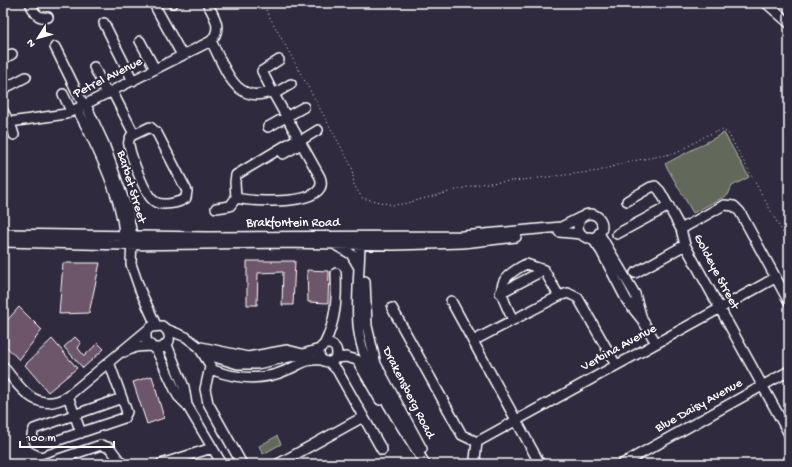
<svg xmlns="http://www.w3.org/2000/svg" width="792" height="467" font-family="'Gochi Hand',sans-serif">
	<rect width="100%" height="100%" fill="#2f2a3d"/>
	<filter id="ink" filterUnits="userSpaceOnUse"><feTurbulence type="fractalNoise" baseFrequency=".025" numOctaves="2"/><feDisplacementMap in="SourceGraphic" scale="8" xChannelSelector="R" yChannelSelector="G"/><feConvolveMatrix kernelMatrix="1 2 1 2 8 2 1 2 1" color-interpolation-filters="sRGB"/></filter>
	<g filter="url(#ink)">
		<path fill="#62685a" stroke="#b0b4ac" d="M724,133L749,177L732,186L728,195L693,213L665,164Z
			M277,436L281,444L263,454L259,446Z"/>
		<path fill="#6d566a" stroke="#fff" d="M247,261H295L293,305H282L283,272L258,273L257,305H247Z
			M63,263H100L89,313L59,314Z
			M307,270L329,271L328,303L308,302Z
			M19,307L42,330L19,360L3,343V325Z
			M75,337L81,343L78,348L84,356L98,343L104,349L83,368L64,347Z
			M52,339L77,368L48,392L25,365Z
			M152,376L164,418L147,424L133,382Z"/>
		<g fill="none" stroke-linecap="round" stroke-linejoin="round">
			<defs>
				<path id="minor" d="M30,3C34,12 37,19 48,17
					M172,3H173
					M766,3L789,23
					M156,8L182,55
					M104,23L133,81
					M140,41L155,69
					M211,41C225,67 235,107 272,91L320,177C332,207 253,202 236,198L235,182L236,175L298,138
					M55,47L84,106
					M3,59L12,54
					M94,67L107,94
					M3,89L26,77
					M112,91L134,134
					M272,91L262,71L279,60
					M63,94L71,111
					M274,94L291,84
					M86,105L104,144L128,212L132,236L131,264L140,290L156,325
					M77,109C96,144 125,201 124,241
					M3,111L9,122
					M10,122L14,135
					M3,123L66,114L211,41C223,28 214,16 207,3
					M150,127L157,133L187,191L186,198C179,203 161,207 154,201C145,195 131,157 129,145C128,142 129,139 131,136Z
					M268,127L304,107
					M300,141L318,130
					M283,154L301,144
					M627,201L651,187L655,186L660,191L681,229L685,245L789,434
					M216,208L230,206L236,198
					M578 226a12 12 0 1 1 24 0a12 12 0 1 1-24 0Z
					M681,229L724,205L734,206L740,212L789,302
					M559,232L581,234
					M599,233L635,294L642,319
					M3,234L207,237L462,236L561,227L581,217
					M617,234L669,206
					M589,237L594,241L601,251L627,301L643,321L656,343
					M360,239C360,267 356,297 358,325C362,373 401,423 425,464
					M3,242L124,245L282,243L394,245L463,243L516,237
					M337,246L351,254L358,266
					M635,273L685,245
					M365,281L367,326L376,364L422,449
					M500,293L544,270
					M451,301L540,464
					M392,308L462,435L477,442
					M513,320C499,291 493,281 526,264L544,270L559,296
					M166,329L186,337L211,356L238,364H257L303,354
					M473,341L559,296L568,293L578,298L616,365
					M319 353a9 9 0 1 1 18 0a9 9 0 1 1-18 0Z
					M167,345L184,387L187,405
					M324,345C336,321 337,299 336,273
					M201,347L248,357L287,350L303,354L320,349
					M156,349L178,396L187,405L222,464
					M200,349L213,370C237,379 263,381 287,370C300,365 306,358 322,360
					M124,352L136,347L150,346
					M336,358L346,357L357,360L380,400
					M109,362L127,412L124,418L41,446L35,443L32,435L34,429L122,398
					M329,362L337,370L382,450
					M3,366C20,388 37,415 68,396L151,327L162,326C168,330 170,334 169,341L162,348H153L146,340V332
					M210,367L205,389L208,403L242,464
					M68,396L81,433
					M477,442L775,278
					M477,442L475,459L478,464
					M44,464L101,445L110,448L122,464
					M161,464L212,448
					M278,464L363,417
					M622,464L789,371"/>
			</defs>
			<use href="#minor" stroke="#fff" stroke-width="12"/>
			<path stroke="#fff" stroke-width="1" stroke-dasharray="1 3" stroke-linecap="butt" d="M262,3L352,167L354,185L362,198L393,205L403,204L479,184L522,180L599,171L627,162L677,153L707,135L722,130L728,133L789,244"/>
			<use href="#minor" stroke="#2f2a3d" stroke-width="9"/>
		</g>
	</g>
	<g text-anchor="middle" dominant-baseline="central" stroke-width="4" stroke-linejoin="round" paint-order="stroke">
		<g font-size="13" fill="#fff" stroke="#2f2a3d">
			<text transform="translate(108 78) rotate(-27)">Petrel Avenue</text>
			<text transform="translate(131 187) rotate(73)">Barbet Street</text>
			<text x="293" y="223">Brakfontein Road</text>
			<text transform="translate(716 272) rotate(62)">Goldeye Street</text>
			<text transform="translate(619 348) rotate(-29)">Verbina Avenue</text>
			<text transform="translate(408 393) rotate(63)">Drakensberg Road</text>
			<text transform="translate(699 406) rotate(-29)">Blue Daisy Avenue</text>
		</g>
	</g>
	<rect width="792" height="467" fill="none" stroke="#2f2a3d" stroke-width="16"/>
	<rect x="8" y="8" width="776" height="451" fill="none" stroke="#fff" stroke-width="1.5" filter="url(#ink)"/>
	<g transform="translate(38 38) rotate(233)" stroke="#2f2a3d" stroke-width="3" paint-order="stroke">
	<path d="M0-3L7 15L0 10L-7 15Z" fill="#ffffff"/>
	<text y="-6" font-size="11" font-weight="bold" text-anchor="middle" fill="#ffffff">N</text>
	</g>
	<path d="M20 441v6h94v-6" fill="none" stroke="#ffffff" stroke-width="2"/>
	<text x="26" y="441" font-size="12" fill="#ffffff" stroke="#2f2a3d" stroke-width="3" paint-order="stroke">100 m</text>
</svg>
